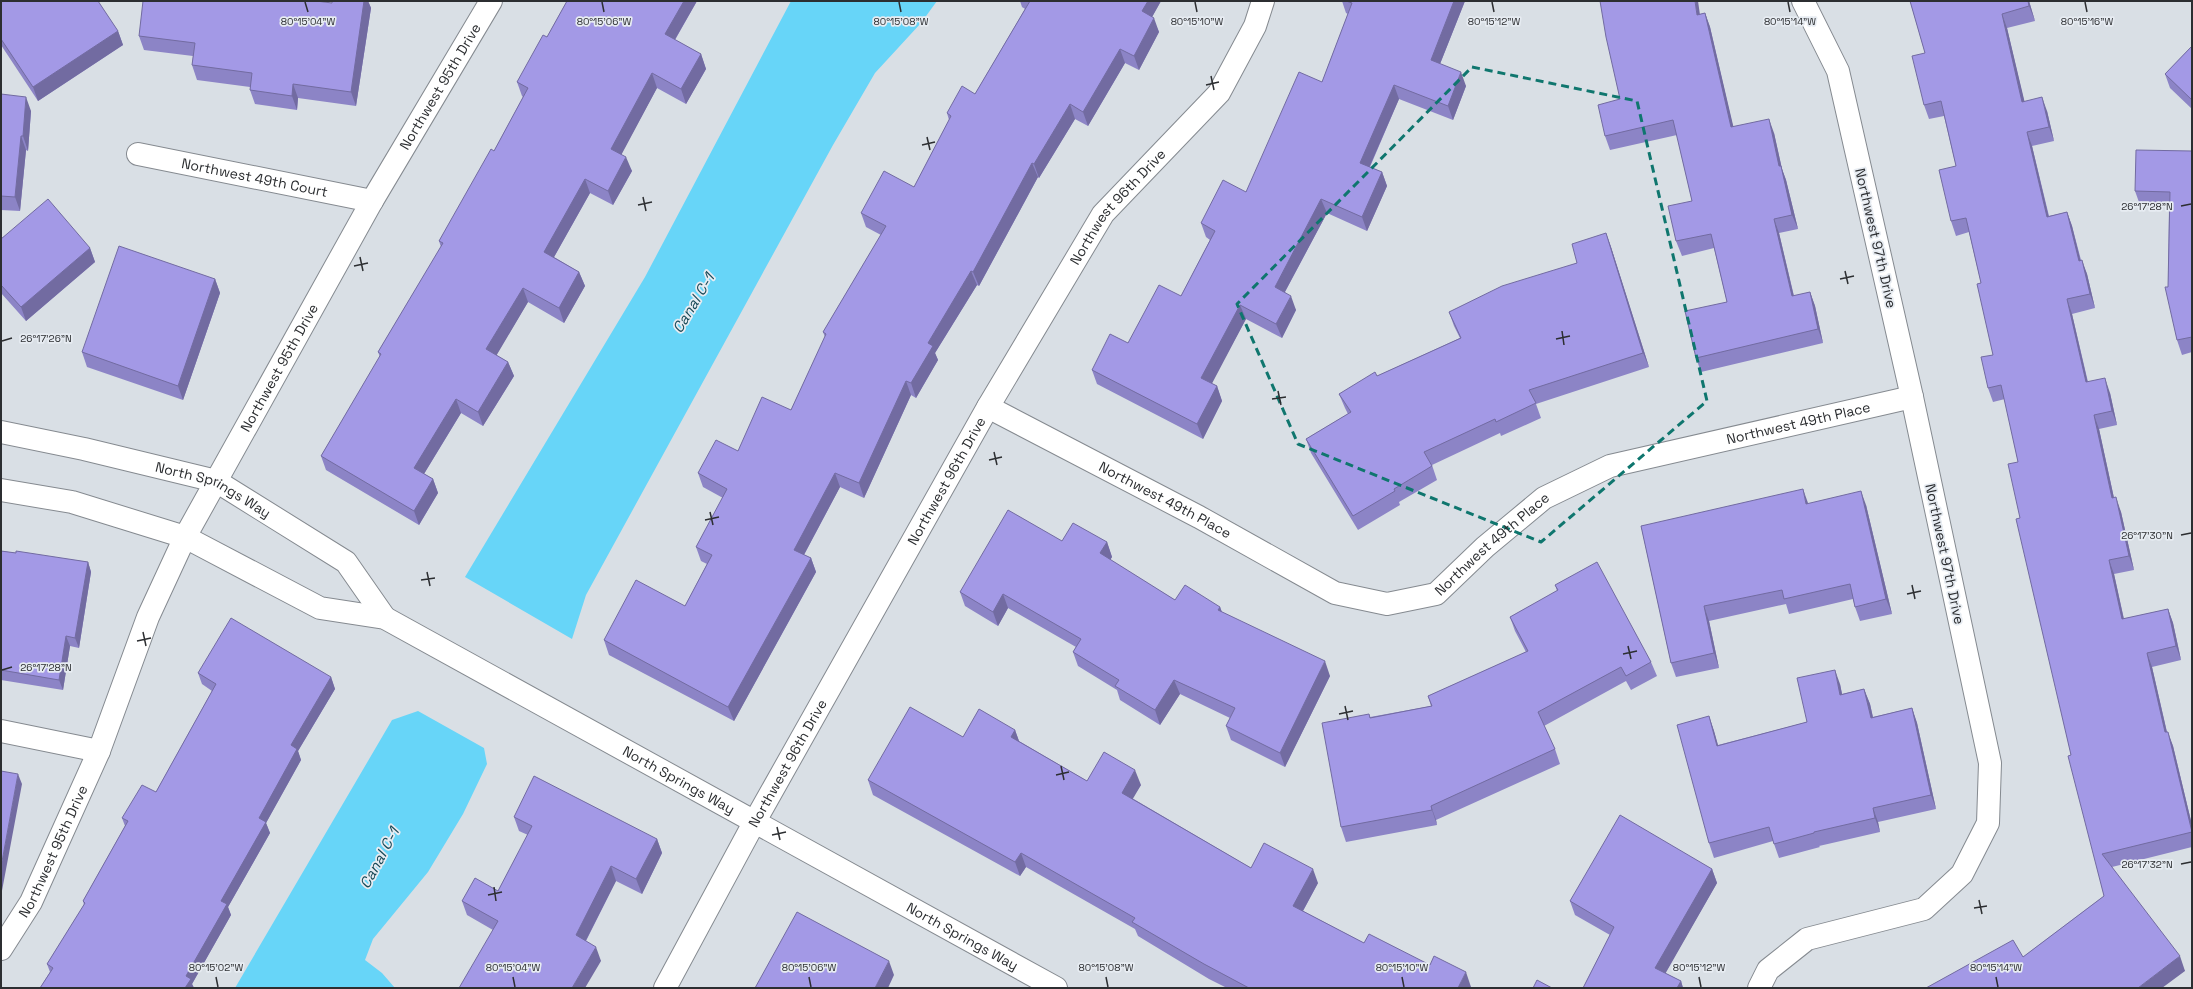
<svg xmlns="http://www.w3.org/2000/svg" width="2193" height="989" font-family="'Space Grotesk',sans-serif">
	<rect width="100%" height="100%" fill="#d9dfe5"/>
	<path fill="#67d5f8" d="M791,1H937L921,23L875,73L833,145L586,595L572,639L465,577L645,277Z
		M418,711L484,748L487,764L463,814L428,872L373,939L365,960L382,973L395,988H235L392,720Z"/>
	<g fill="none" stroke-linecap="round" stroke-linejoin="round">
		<defs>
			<g id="minor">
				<path id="s1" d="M138,154L372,201"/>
				<path id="s2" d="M988,407L1199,517L1335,593L1387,604L1436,594L1485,547L1544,498L1610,466L1912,397"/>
				<path id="s3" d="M1,432L84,449L216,481L346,562L385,618"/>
				<path id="s4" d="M1,490L72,502L185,537L320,608L385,618L1056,988"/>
				<path d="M1,731L99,751"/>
				<path id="s5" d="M1,949L31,902L99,751L148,617L185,537L372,201L491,1"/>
				<path id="s6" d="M665,988L755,821L988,407L1103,214L1219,93L1255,26L1263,1"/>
				<path d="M1759,988L1768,970L1807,939L1924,909L1962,874L1988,823L1990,763L1912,397L1838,71L1803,1"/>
			</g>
		</defs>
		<use href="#minor" stroke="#858a90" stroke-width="24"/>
		<use href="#minor" stroke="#fff" stroke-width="22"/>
	</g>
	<path fill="#8c84c6" d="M1,1L118,31L123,45L38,101L1,45Z
		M332,1H368L371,8L356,106L298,98L297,110L255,104L250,90V87L197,80L192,65L193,56L144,50L139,36L332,3Z
		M567,1H697L675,40L701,54L706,69L686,104L657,88L621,154L632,171L613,205L590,193L554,257L579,272L585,286L564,323L528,302L496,355L508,362L514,376L483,426L461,413L424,474L433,479L438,493L419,525L326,470L321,456L380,357L378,352L441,247L439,241L494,151L523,97L522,96L517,82L547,37Z
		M1020,1H1161L1152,17L1159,32L1139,70L1125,63L1088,126L1075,119L1039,178L1038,177L979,286L977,285L935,353L938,360L916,398L911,395L864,498L840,487L804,555L811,558L816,572L734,721L609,655L604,640L685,606L707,564L701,561L696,547L723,498L703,487L698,473L738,451L791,410L825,337L823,332L881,235L866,227L861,213L914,187L949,120L947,113L975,94L1025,9L1022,7Z
		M1342,1H1465L1440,64L1466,86L1453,120L1399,99L1370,167L1382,172L1387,186L1367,231L1327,213L1285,292L1296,310L1282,338L1246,319L1211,383L1217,386L1222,401L1203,439L1097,384L1092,370L1128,343L1181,296L1210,240L1206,237L1201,223L1246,192L1322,82L1348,14L1346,13Z
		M1910,1H2029L2035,21L2007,28L2024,101L2047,111L2054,141L2032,146L2049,216L2067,212L2072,226L2081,260L2087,274L2095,308L2072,314L2088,382L2110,393L2117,425L2099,429L2114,498L2121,512L2134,570L2114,574L2124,619L2168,609L2173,623L2181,660L2152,667L2167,732L2173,746L2192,825V847L2112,867L2185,971L2023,957L2104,896L2071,755L2020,518L2018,462L2005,399L1993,402L1988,388L1993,355L1981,283L1969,232L1956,236L1951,221L1956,166L1944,116L1929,119L1924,105L1925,53Z
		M1705,13L1710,27L1733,127L1774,133L1782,169L1786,180L1798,229L1779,233L1794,296L1810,292L1815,306L1823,343L1701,372L1696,358L1727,302L1714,248L1682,256L1676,241L1692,201L1677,135L1610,150L1605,136L1620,99L1700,14Z
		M2192,46V109L2170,88L2165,74Z
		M1,94L31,111L28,151L26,150L20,211L1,210Z
		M2192,151V352L2182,355L2177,340L2168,287L2169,206L2140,205L2135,191Z
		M1606,233L1611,247L1649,367L1536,404L1541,418L1501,436L1500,433L1432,465L1437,480L1399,502L1400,505L1358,530L1311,453L1306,439L1348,414L1345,408L1339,394L1377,376L1460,338L1454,326L1449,312L1577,263Z
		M1,239L90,248L95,262L26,321L1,293Z
		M215,279L220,293L183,400L87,367L82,352Z
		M1808,504L1866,505L1892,614L1860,621L1855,607L1853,599L1789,614L1786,604L1709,621L1719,668L1676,677L1671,663L1641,526Z
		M1062,541L1107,542L1112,557L1110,560L1175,600L1220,607L1222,612L1330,676L1285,767L1231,740L1226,726L1230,718L1180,694L1160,725L1120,700L1117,690L1078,666L1073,652L1076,647L1008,608L998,626L965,606L960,592Z
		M1,551L88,562L91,572L79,648L70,646L63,690L1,680Z
		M1555,585L1651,662L1657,676L1631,690L1626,681L1544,726L1555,749L1560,764L1436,820L1437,825L1346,842L1341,827L1369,714L1370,717L1431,706L1428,696L1526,652L1515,631L1510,617L1557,591Z
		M198,673L331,677L335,689L298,751L301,760L266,823L270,833L228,907L231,915L192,984L194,988H40L50,972L47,964L84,905L83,901L125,826L122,818L156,792L212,691L202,684Z
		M1840,684L1842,694L1864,689L1870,704L1873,717L1912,708L1917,723L1936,809L1878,822L1880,832L1819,846L1820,847L1779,858L1773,841L1714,858L1709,843V716L1714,731L1718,745L1807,722Z
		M1015,730L1019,741L1087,781L1141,785L1132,798L1251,868L1318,883L1303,911L1364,943L1471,987V988H1227L1209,979L1138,936L1135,929L1026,867L1020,876L873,795L868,780L963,737Z
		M514,817L657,839L662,853L642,894L616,881L586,941L601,961L493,930L467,915L462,901L498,891L528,835L519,831Z
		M1712,869L1717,883L1665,973L1681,981L1683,988H1583L1610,935L1575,915L1570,901Z"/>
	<path fill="#726ba1" d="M364,1H368L371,8L356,106L351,92Z
		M684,1H697L670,48L665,34Z
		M1148,1H1161L1147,26L1142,11Z
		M1454,1H1465L1436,74L1431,60Z
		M1695,1H1698L1702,29L1697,15Z
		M2028,1H2029L2035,21L2029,6Z
		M1705,13L1710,27L1737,142L1731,127Z
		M2002,14L2007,28L2028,116L2022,102Z
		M1154,18L1159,32L1139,70L1134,56Z
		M118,31L123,45L38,101L33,87Z
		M1120,49L1125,63L1088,126L1083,112Z
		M701,54L706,69L686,104L681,89Z
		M1461,72L1466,86L1453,120L1448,106Z
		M652,73L657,88L617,163L611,149Z
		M293,84L298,98L297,110L292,96Z
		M1394,85L1399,99L1365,177L1360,163Z
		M26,97L31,111L28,151L23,136Z
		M2042,97L2047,111L2054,141L2049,127Z
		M1070,104L1075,119L1039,178L1034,164Z
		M1769,119L1774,133L1782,169L1786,180L1798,229L1792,215L1779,166Z
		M2027,132L2032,146L2052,231L2047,217Z
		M21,136L26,150L20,211L15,197Z
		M626,157L632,171L613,205L608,191Z
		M1032,163L1038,177L979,286L973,272Z
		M1382,172L1387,186L1367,231L1362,217Z
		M585,179L590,193L549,266L544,252Z
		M1321,199L1327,213L1280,301L1275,287Z
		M2067,212L2072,226L2084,275L2079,261Z
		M1774,219L1779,233L1797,310L1792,296Z
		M1606,233L1611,247L1649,367L1643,353Z
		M90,248L95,262L26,321L21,307Z
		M2082,260L2087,274L2095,308L2090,294Z
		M971,271L977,285L935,353L938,360L916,398L911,383L928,343Z
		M579,272L585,286L564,323L559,308Z
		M215,279L220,293L183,400L178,386Z
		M523,288L528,302L492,363L486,349Z
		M1810,292L1815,306L1823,343L1818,329Z
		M1291,296L1296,310L1282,338L1276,324Z
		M2067,299L2072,314L2091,397L2086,382Z
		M1240,305L1246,319L1207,393L1201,378Z
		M508,362L514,376L483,426L478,412Z
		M2105,378L2110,393L2117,425L2112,411Z
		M906,381L911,395L864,498L859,483Z
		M1217,386L1222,401L1203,439L1197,424Z
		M456,399L461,413L419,482L414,468Z
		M2094,415L2099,429L2117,512L2112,498Z
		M835,473L840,487L799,564L794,550Z
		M433,479L438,493L419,525L414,511Z
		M1803,489L1808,503L1812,518L1806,504Z
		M1861,491L1866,505L1892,614L1886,599Z
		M2116,497L2121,512L2134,570L2129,556Z
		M1107,542L1112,557L1105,568L1100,553Z
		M811,558L816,572L734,721L728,707Z
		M2109,560L2114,574L2127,634L2122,619Z
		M88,562L91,572L79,648L75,638Z
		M1003,594L1008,608L998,626L993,612Z
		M1704,606L1709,621L1719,668L1714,653Z
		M1220,607L1225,621L1218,610Z
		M2168,609L2173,623L2181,660L2176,646Z
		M66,636L70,646L63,690L59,680Z
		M2147,653L2152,667L2170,746L2165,732Z
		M1325,661L1330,676L1285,767L1280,753Z
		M1835,670L1840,684L1845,709L1840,695Z
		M331,677L335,689L298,751L301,760L266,823L270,833L228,907L231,915L192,984L194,988H185L186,976L259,818L291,745Z
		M1174,680L1180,694L1160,725L1155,710Z
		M1864,689L1870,704L1876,732L1871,718Z
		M1912,708L1917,723L1936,809L1931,795Z
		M1709,716L1714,731L1722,760L1717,746Z
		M1015,730L1020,744L1011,737Z
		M2168,732L2173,746L2192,825V832Z
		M1135,770L1141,785L1128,807L1122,793Z
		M18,774L22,784L1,896V867Z
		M1431,806L1436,820L1437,825L1432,810Z
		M1873,808L1878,822L1880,832L1875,818Z
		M657,839L662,853L642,894L636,879Z
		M1021,853L1026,867L1020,876L1015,862Z
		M611,866L616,881L581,950L576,935Z
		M1313,869L1318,883L1298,920L1293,906Z
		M1712,869L1717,883L1660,983L1655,968Z
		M596,947L601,961L585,988H572Z
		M2180,956L2185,971L2162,988H2138Z
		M889,961L894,975L888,988H875Z
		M1466,972L1471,987V988H1458Z
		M1681,981L1683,988H1677Z"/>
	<path fill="#a399e6" stroke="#726ba1" d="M1,1H98L118,31L33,87L1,39Z
		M143,1H316L332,3V1H364L351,92L293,84L292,96L250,90L252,73L192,65L195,43L139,36Z
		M567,1H684L665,34L701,54L681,89L652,73L611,149L626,157L608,191L585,179L544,252L579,272L559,308L523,288L486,349L508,362L478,412L456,399L414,468L433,479L414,511L321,456L381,354L378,352L443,243L439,241L491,149L494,151L528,88L517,82L543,35L547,37Z
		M1030,1H1148L1142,11L1154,18L1134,56L1120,49L1083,112L1070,104L1034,164L1032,163L973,272L971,271L928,343L933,346L911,383L906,381L859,483L835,473L794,550L811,558L728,707L604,640L636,580L685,606L712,555L696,547L727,489L698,473L716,440L738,451L762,397L791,410L826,334L823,332L886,226L861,213L884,171L914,187L951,116L947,113L962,86L975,94Z
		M1346,1H1454L1431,60L1461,72L1448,106L1394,85L1360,163L1382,172L1362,217L1321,199L1275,287L1291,296L1276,324L1240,305L1201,378L1217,386L1197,424L1092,370L1110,334L1128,343L1159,285L1181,296L1215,231L1201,223L1223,180L1246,192L1299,72L1322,82L1352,3Z
		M1600,1H1695L1697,15L1705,13L1731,127L1769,119L1779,166H1781L1792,215L1774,219L1792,296L1810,292L1818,329L1696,358L1685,311L1727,302L1711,234L1676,241L1668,206L1692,201L1673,120L1605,136L1598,105L1620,99L1606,37Z
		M1910,1H2028L2029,6L2002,14L2022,102L2042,97L2049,127L2027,132L2047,217L2067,212L2079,261L2082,260L2090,294L2067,299L2086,382L2105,378L2112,411L2094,415L2112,498L2116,497L2129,556L2109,560L2122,619L2168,609L2176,646L2147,653L2165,732H2168L2192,832L2102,854L2180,956L2138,988H1926L2013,940L2023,957L2104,896L2068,756L2071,755L2016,519L2020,518L2008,464L2018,462L2001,385L1988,388L1981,357L1993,355L1977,284L1981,283L1966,218L1951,221L1939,170L1956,166L1941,101L1924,105L1912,56L1925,53Z
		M2192,46V100L2165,74Z
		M1,94L26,97L23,136H21L15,197L1,196Z
		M2136,150L2192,151V337L2177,340L2165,287H2168L2170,192L2135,191Z
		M48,199L90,248L21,307L1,285V239Z
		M1606,233L1643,353L1529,390L1536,403L1496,422L1495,419L1424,452L1432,466L1394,489L1395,491L1353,516L1306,439L1351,412L1339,394L1375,372L1377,376L1461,338L1449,312L1502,286L1577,263L1572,244Z
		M119,246L215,279L178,386L82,352Z
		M1803,489L1806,504L1861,491L1886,599L1855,607L1850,584L1784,599L1782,590L1704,606L1714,653L1671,663L1641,526Z
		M1008,510L1062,541L1073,523L1107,542L1100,553L1175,600L1185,585L1220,607L1218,610L1325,661L1280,753L1226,726L1235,708L1174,680L1155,710L1115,686L1119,680L1073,652L1081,639L1003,594L993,612L960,592Z
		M1,551L16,553V551L88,562L75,638L66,636L59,680L1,670Z
		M1597,562L1651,662L1626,676L1621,667L1538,712L1555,749L1431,806L1432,810L1341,827L1322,723L1369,714L1370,718L1432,706L1428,696L1528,651L1510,617L1558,590L1555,585Z
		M231,618L331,677L291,745L297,749L259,818L266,822L221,901L227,904L186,976L191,979L185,988H40L53,968L47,964L85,903L83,901L128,821L122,818L142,785L156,792L216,684L198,673Z
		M1835,670L1840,695L1864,689L1871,718L1912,708L1931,795L1873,808L1875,818L1814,832V833L1774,844L1769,827L1709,843L1677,725L1709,716L1717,746L1807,722L1797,678Z
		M910,707L963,737L979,709L1015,730L1011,737L1087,781L1104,752L1135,770L1122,793L1251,868L1264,843L1313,869L1293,906L1364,943L1369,934L1430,965L1434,956L1466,972L1458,988H1249L1204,964L1132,922L1135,918L1021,853L1015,862L868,780Z
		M1,771L18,774L1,867Z
		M534,776L657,839L636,879L611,866L576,935L596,947L572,988H459L498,921L462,901L475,878L498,891L532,826L514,817Z
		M1620,815L1712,869L1655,968L1681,981L1677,988H1583L1614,927L1570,901Z
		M797,912L889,961L875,988H755Z
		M1537,980L1552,988H1533Z"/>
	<path fill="none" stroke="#0f766e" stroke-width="3" stroke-dasharray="8 5" stroke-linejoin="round" d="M1472,67L1637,101L1707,401L1541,542L1298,444L1237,304Z"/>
	<path fill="none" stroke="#2c2e31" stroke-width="1.5" d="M305,2L308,12M602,2L604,12M899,2L901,12M1195,2L1197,12M1492,2L1494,12M1788,2L1790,12M2085,2L2087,12M1211,76L1214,90M1206,85L1219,82M927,137L930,150M922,145L935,142M643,197L646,211M638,205L652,202M2181,206L2191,204M360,257L363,271M354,266L368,263M1845,271L1848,284M1840,279L1854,276M1562,331L1564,345M1556,339L1570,336M2,341L12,338M1278,391L1281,405M1272,399L1286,397M994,452L997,465M989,460L1002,457M710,512L713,525M705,520L719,517M2181,535L2191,533M427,572L430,586M421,580L435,578M1912,585L1915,599M1907,594L1921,591M143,632L146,646M137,641L151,638M1628,646L1631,659M1623,654L1637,651M2,670L12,667M1345,706L1348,720M1339,714L1353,711M1061,766L1064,780M1056,775L1069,772M777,827L780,840M772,835L786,832M2181,864L2191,862M494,887L496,901M488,895L502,892M1979,900L1982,914M1974,908L1987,906M216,977L218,987M513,977L515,987M809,977L811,987M1106,977L1108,987M1402,977L1404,987M1699,977L1701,987M1996,977L1998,987"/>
	<g text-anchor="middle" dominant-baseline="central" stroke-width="3.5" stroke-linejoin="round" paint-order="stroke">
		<g font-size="14" fill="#2c2e31" stroke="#e7ecf2">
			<text stroke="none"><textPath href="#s5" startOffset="970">Northwest 95th Drive</textPath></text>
			<text stroke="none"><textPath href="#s1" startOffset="119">Northwest 49th Court</textPath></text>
			<text stroke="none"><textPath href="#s6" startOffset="904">Northwest 96th Drive</textPath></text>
			<text transform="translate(1876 238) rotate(77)">Northwest 97th Drive</text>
			<text stroke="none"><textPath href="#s5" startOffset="646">Northwest 95th Drive</textPath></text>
			<text stroke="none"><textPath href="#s2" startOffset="908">Northwest 49th Place</textPath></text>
			<text stroke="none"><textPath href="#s6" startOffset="580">Northwest 96th Drive</textPath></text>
			<text stroke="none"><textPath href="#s3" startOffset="221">North Springs Way</textPath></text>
			<text stroke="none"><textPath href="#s2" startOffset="200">Northwest 49th Place</textPath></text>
			<text stroke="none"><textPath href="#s2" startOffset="572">Northwest 49th Place</textPath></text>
			<text transform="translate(1945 554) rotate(78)">Northwest 97th Drive</text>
			<text stroke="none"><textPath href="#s6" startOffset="256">Northwest 96th Drive</textPath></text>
			<text stroke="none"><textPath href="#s4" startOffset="744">North Springs Way</textPath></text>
			<text stroke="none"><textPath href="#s5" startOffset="111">Northwest 95th Drive</textPath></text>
			<text stroke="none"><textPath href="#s4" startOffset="1068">North Springs Way</textPath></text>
		</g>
		<g font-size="15" font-style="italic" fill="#184957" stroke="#e7ecf2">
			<text transform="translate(693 303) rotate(-59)">Canal C-1</text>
			<text transform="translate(379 858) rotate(-62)">Canal C-1</text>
		</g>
	</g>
	<g font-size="10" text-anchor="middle" fill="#2c2e31" stroke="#e7ecf2" stroke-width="3.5" stroke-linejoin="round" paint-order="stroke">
		<text x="308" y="25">80°15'04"W</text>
		<text x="604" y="25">80°15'06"W</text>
		<text x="901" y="25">80°15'08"W</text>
		<text x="1197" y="25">80°15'10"W</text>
		<text x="1494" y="25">80°15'12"W</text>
		<text x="1790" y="25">80°15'14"W</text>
		<text x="2087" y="25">80°15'16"W</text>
		<text x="2147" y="210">26°17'28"N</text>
		<text x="46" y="342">26°17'26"N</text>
		<text x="2147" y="539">26°17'30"N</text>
		<text x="46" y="671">26°17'28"N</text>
		<text x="2147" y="868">26°17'32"N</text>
		<text x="216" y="971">80°15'02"W</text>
		<text x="513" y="971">80°15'04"W</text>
		<text x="809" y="971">80°15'06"W</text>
		<text x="1106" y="971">80°15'08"W</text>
		<text x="1402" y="971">80°15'10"W</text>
		<text x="1699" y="971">80°15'12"W</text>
		<text x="1996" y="971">80°15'14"W</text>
	</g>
	<rect width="2193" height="989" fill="none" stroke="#2c2e31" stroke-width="4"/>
</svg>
